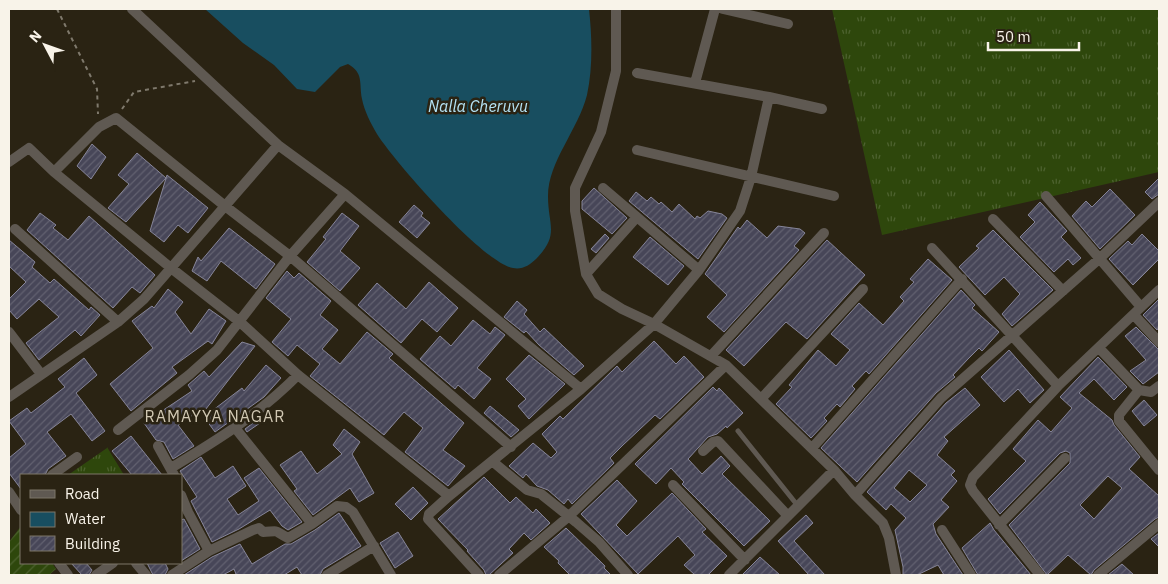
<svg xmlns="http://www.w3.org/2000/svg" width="1168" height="584" font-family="'IBM Plex Sans',sans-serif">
	<defs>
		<pattern id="grass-tufts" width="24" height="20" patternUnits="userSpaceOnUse" patternTransform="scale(1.25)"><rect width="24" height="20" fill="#2e470c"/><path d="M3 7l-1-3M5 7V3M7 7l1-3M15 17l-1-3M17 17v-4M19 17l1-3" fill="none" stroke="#4d622f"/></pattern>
		<pattern id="garden-furrows" width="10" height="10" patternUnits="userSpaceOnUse" patternTransform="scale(1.25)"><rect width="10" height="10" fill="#2e470c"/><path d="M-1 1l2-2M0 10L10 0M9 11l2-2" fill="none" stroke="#4d622f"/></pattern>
		<pattern id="building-hatch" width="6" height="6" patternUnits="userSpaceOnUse" patternTransform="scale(1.25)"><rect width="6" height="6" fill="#474658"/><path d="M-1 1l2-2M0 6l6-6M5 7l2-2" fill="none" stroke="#626170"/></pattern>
	</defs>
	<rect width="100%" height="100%" fill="#2a2313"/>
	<path fill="url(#grass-tufts)" d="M832,9H1159V172L882,235Z
		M107,447L124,475H68L107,448Z"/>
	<path fill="url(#garden-furrows)" d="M21,526V563H52L56,569L49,575H9V542Z"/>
	<path fill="#184e60" d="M205,9H589C592,37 593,67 587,95C578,130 548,162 548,196C548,226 560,234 536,259C530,265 522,270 513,268C483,263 394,161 377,134C371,124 364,110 362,99C359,83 364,73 348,64L340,67L315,92L297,89L274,65L243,43Z"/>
	<path fill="url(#building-hatch)" stroke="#868599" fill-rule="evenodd" d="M92,144L106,157L91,179L77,166Z
		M137,153L166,178L126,222L108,208L129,184L118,175Z
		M167,175L208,208L188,233L178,225L164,242L150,231Z
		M1159,178V194L1152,199L1145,192Z
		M594,188L627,218L612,234L582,209V201Z
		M1110,189L1135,215L1100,249L1072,216L1086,201L1092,207Z
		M636,192L647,201L651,197L659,204L661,202L672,212L679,204L695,219L697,216L700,218L708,211L722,214L727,218L698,259L629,201Z
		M1040,202L1067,231L1061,237L1081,258L1073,265L1068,259L1054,272L1020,237L1035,222L1028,215Z
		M414,205L423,213L421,216L430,223L417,238L399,222Z
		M40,213L56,225L53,228L68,240L89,216L155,275L140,293L132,287L113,308L27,230Z
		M342,213L359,226L340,251L360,268L340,291L307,262L326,239L323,237Z
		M747,220L767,238L778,226L800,229L805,233L794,246L799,250L724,332L707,317L727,295L705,274L738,227L740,229Z
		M229,228L275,264L256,289L221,261L207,281L192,271L198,257L201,261Z
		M993,230L1053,290L1012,326L1002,314L1020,294L1004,277L985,295L959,267L979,248L976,246Z
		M605,234L609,238L596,253L591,249Z
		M1142,234L1159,251V259L1133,285L1109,259L1128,241L1132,245Z
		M650,237L684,266L668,285L633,257Z
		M9,240L35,262L32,267L50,283L54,279L89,310L91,307L100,315L81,336L75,330L39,360L26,343L59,317L39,299L17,319L9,310V299L26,282L9,266Z
		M827,240L865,275L807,339L786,322L744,366L726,350Z
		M928,259L952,280L869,374L866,371L852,386L855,389L840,407L837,404L824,418L827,421L811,438L776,404L792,387L789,385L818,350L836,366L850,350L831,334L859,303L883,325L904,301L900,297L914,282L910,279Z
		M287,271L294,278L299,273L331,301L320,315L338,330L322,349L340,364L367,332L393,354L389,358L464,423L443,450L465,466L448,486L405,452L423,428L404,412L384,435L310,376L320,364L297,345L288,356L272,342L291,319L266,298Z
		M429,282L458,308L437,332L422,319L401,343L358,305L377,283L406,309Z
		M168,289L183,302L175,312L191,334L209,309L226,321L212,344L208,341L172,367L177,373L131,411L110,384L153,348L132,321L152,306L154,308Z
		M961,290L975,305L972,308L999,332L982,351L979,348L968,359L953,375L955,377L936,393L857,482L821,448Z
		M1159,299V327L1157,330L1143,315Z
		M517,301L527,310L524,314L540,332L544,328L584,366L574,375L539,345L526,331L524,333L504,317Z
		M473,320L490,334L495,327L505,335L477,368L491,379L474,399L458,385L455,389L420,359L440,336L451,346Z
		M1136,327L1159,350V372L1143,384L1130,371L1146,360L1125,336Z
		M654,341L676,364L684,356L704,377L660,419L655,415L623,445L610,458L614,463L572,504L568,499L564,504L548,490L537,486L526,474L523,478L509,466L533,443L551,458L557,452L542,434L560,416L563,419L617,366L622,372Z
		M242,342L255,346L202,414L199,411L178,425L194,446L173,459L164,442L156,440L144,423L192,391L188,385L204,371L209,377Z
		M1009,350L1044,390L1030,403L1018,389L1004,402L981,377Z
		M529,355L565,384L529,419L518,406L526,399L506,379Z
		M1098,357L1127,387L1114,400L1094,379L1079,393L1112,420L1114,425L1140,457L1129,469L1159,496V517L1155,519L1094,570L1091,575L1068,555L1047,575L1009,525L1070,463V453L1066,451L1060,453L1000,514L988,499L1026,461L1013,449L1038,420L1051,432L1072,408L1060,397ZM1108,476L1122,488L1094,519L1080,505Z
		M84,358L97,375L76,393L105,431L92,441L71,414L47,432L66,456L48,469L45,475H21V489L9,473V458L26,444L9,421L27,408L31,413L65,387L58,379Z
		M266,365L281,378L264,397L215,432L204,417L242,388L244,391Z
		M713,387L717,391L719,388L743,413L727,428L726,426L717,434L708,437L688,459L702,474L721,456L730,466L722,474L770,521L744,546L682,484L684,482L671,468L656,484L635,464Z
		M965,388L980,405L944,437L948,441L937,455L955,471L951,475L957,481L941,500L949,507L933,524L936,534L963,575H944L938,565L917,575H903V567L895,530L906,518L891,504L886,510L867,492L946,403ZM909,470L927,485L910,502L894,488Z
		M1144,400L1157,415L1144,426L1132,411Z
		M490,406L519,430L511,437L484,413Z
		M257,420L260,423L247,432L245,429Z
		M344,429L360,442L352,454L374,493L359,502L350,488L313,515L294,491L297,489L280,465L301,451L317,474L342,454L333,445Z
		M131,436L162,475H132L112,451Z
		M201,457L215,478L233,466L246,486L227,499L238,515L259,501L244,478L259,468L302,522L288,530L282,526L270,510L239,529L212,542L191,501L197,497L180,471Z
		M484,477L510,503L516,497L533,513L536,509L550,523L531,540L524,533L509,549L513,553L489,575H486L484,570L467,551L468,550L438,519Z
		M617,480L637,501L616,525L627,536L672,493L706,529L702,532L727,556L708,575H695L684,565L695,555L678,536L638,574L581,514Z
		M413,487L428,503L411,520L395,504Z
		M339,513L361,546L323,569L320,575H302L297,567L284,575H233L236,574L234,569L223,575H184L212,557L240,544L252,564L285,544H291L315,530Z
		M806,515L813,523L794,541L825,575H809L778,541Z
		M184,519L200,549L181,561V520Z
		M990,523L994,530L1031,575H978L962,548Z
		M566,528L605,566L604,568L611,575H570L558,563L559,561L544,547Z
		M398,532L413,556L395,568L380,543Z
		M1159,533V547L1151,539Z
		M760,557L780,575H742Z
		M71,563H86L92,570L89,575H82Z
		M147,563H165L168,569L165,575H153Z
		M1122,564L1134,575H1108Z"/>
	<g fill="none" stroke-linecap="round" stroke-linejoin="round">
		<path stroke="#7f796c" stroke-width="2" stroke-dasharray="4 4" stroke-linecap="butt" d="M57,9L97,89L98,114
			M122,109L134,92L195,81"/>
		<path stroke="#5f5952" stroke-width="5" d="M738,431L798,506"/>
		<path stroke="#5f5952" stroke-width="10" d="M132,9L278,145
			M616,9V71L601,132L575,188V211L586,274L598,294L622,309L654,324L726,365L834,470
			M723,9L788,24
			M637,73L769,97L822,109
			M695,83L715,9
			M637,150L834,196
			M9,162L29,148L54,172L171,268L240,322L298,375L449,496L581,389L654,324L699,270L603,188
			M54,172L99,127L116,118L225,206L278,145L345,194L581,389
			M1046,196L1141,307
			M993,219L1063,291
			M15,229L118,322
			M932,248L1058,386
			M699,270L740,211L751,177L769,97
			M586,274L637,217
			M1134,315L1159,342
			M9,332L41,374
			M1099,348L1139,390L1151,392L1159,386
			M711,356L824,233
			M1139,390L1119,415V421L1159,470
			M9,397L118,322L144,299L225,206L290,256L511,447
			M761,399L863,289
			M236,429L312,524L337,506L346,507L353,512L391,575
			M118,430L189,375L217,350L290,256L345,194
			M158,446L174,475
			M813,447L962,279
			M703,451L713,442L718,441L788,516
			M492,461L527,490L541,494L576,522L599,542L628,575
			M171,468C219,439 258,415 298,375
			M52,475L77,457
			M673,485L745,560
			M9,492L21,510
			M855,495L941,398L1099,259L1159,202
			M449,496L429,514L428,519L479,575
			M999,525L1065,458
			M942,530L971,575
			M209,551L253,530L259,528L263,532C282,531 272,530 288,538L312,524
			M59,563L68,575
			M136,563L146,575
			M96,575L113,563
			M172,575L209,551L188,512L181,495
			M327,575L374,546
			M499,575L568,517L726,365
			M729,575L834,470L855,495L883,523L889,538L896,575
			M1040,575L973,491L970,485L973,477L1058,386L1159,290
			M1098,575L1159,524"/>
	</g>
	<g text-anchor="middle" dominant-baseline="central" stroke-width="5" stroke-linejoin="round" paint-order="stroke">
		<g font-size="16" font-style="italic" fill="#b4e2f4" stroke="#2a2313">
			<text x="478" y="106">Nalla Cheruvu</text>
		</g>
		<g font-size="16" letter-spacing="1" fill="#d1c8b3" stroke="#2a2313">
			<text x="215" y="416">RAMAYYA NAGAR</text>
		</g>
	</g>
	<rect width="1168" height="584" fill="none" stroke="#f8f3e9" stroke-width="20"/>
	<rect x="20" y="474" width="162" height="90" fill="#2a2313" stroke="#7c7669"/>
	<rect x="30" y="490" width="25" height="8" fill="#5f5952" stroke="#7c7669"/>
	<text x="65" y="499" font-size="15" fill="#f8f3e9">Road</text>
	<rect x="30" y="512" width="25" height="15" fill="#184e60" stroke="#7c7669"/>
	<text x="65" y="524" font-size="15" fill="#f8f3e9">Water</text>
	<rect x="30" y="536" width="25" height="15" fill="url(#building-hatch)" stroke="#7c7669"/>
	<text x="65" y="549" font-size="15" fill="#f8f3e9">Building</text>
	<g transform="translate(45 45) rotate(311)" stroke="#2a2313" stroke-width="4" paint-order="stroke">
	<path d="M0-4L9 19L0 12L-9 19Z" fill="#f8f3e9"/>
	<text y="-8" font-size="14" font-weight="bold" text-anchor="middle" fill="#f8f3e9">N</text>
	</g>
	<path d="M988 42v8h91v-8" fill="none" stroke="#f8f3e9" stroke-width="2.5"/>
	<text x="996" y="42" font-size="15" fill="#f8f3e9" stroke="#2a2313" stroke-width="4" paint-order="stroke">50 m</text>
</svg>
